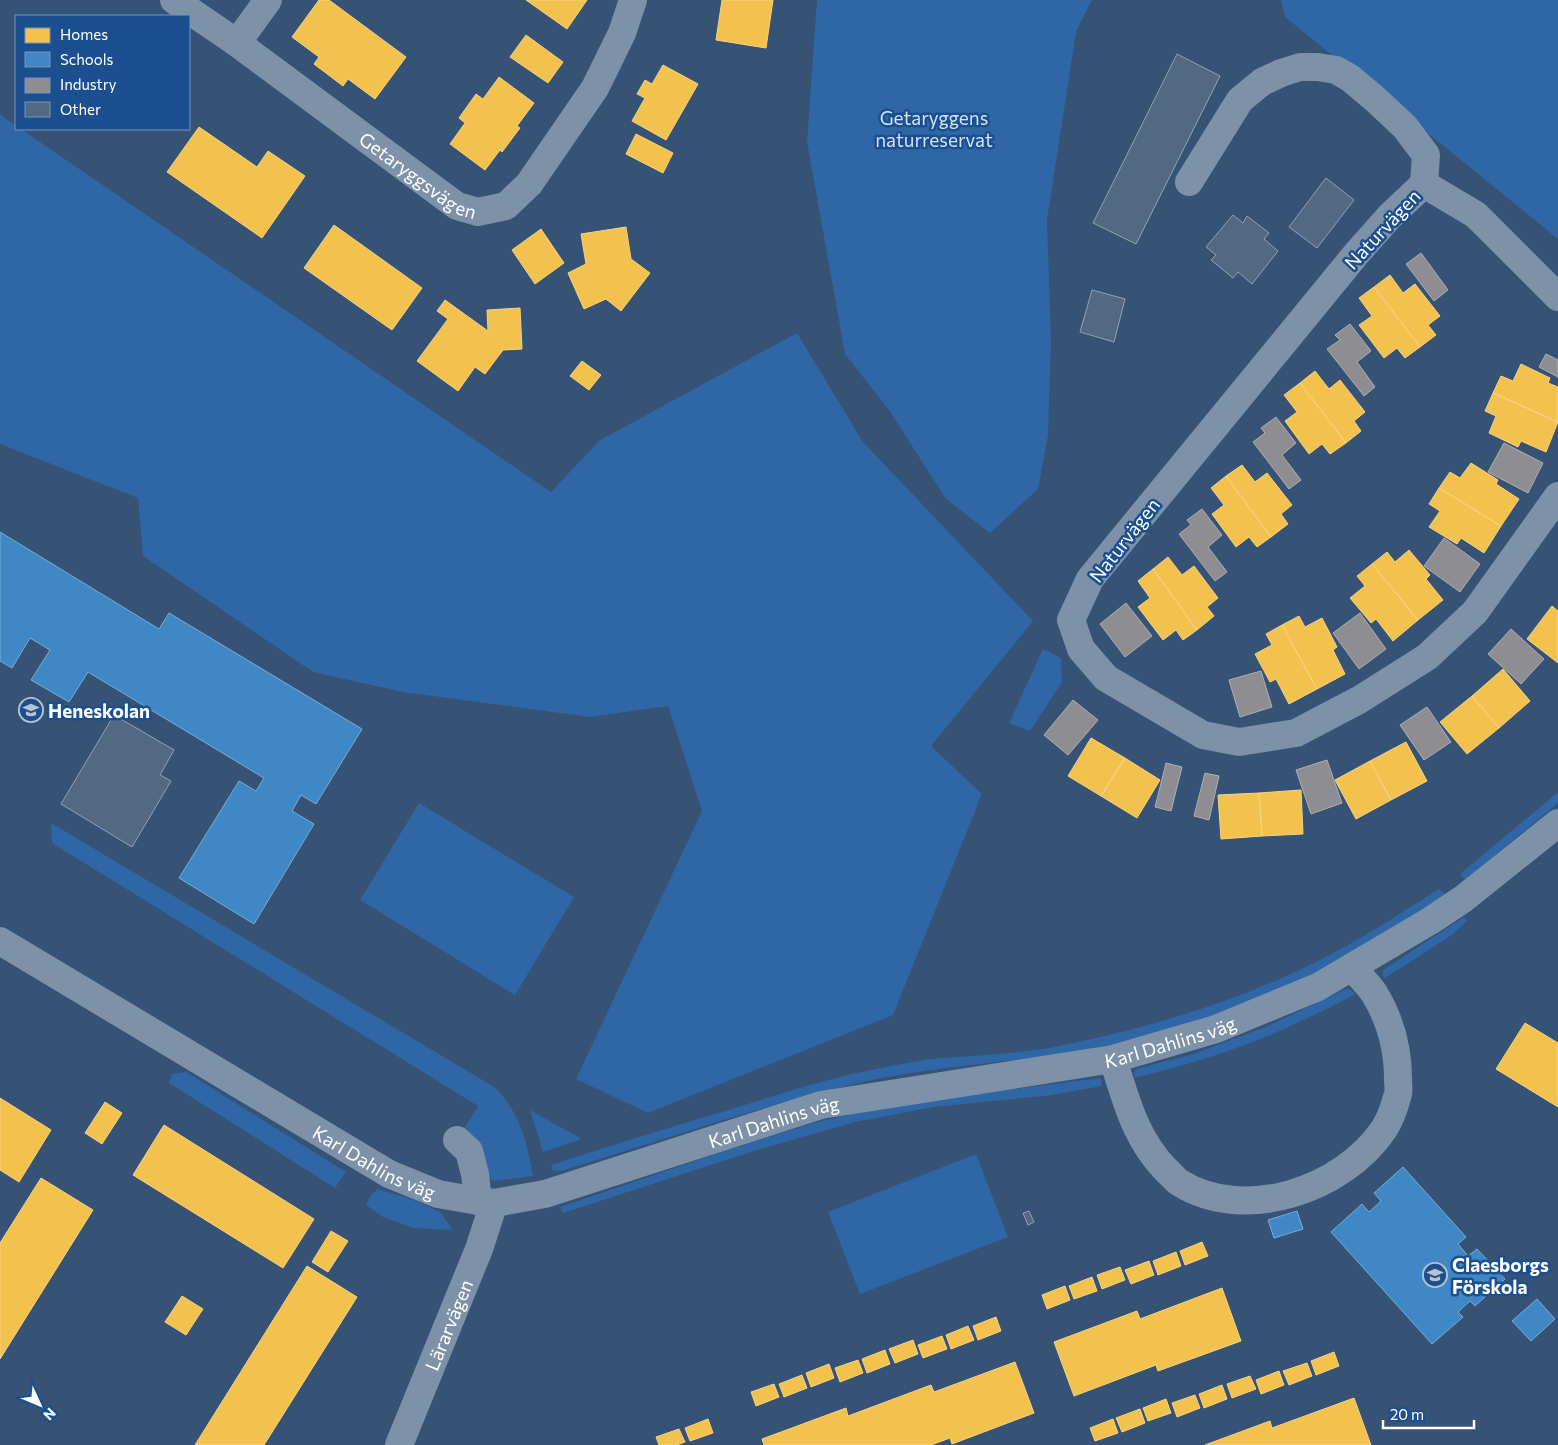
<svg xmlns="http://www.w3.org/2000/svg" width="1558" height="1445" font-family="Commissioner,sans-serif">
	<rect width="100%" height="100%" fill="#365274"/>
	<path fill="#2f66a5" d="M817,0H1092L1076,32L1047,220L1051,342L1048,435L1038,489L990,533L946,499L889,410L845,354L807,142Z
		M1281,0H1558V239L1285,17Z
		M0,114L16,126V129H21L551,492L600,440L797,333L863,442L1033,621L931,746L982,794L893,1015L648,1113L576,1079L702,811L668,706L590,717L403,692L313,672L143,556L138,498L0,444Z
		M1043,649L1061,658L1062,682L1030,731L1009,723Z
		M1558,792V803L1465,880L1460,874Z
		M419,803L574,897L515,995L360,900Z
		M51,823L496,1088C520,1114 527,1141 533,1176L493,1181L486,1174L462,1132L478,1106L52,843Z
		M1439,889L1446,895C1410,918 1375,941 1338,962C1263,1002 1179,1032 1095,1048C1022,1062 946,1065 872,1080C767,1103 665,1140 561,1171H553L551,1165C612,1145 674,1126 735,1108C783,1093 831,1077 881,1068C901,1064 921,1060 941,1058C979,1055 1017,1054 1054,1047C1144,1029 1231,1004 1314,963C1357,942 1398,915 1439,889Z
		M1464,917L1467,921L1452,935L1385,978L1383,976V970Z
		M1348,988L1356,994C1310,1018 1259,1042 1210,1057C1186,1065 1160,1071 1135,1078L1134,1074L1136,1069L1193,1054L1268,1026Z
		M186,1072L346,1172L335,1188L169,1083L172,1074Z
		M1101,1078L1102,1086L1052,1095L934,1107L855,1122L757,1150L563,1213L560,1207L739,1146L814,1123L867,1110L934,1099Z
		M530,1110L582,1139L543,1152Z
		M976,1154L1008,1237L860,1294L828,1212Z
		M378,1189L411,1199L440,1212L453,1230L413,1228L383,1217L366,1205L371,1195Z"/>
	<path fill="#f2c14e" stroke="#f6d483" d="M319,0H329L406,57L375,99L348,79L343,86L314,64L319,57L292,37Z
		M526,0H587L567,29Z
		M722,0H773L766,48L716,40Z
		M526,35L563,62L548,83L510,57Z
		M663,65L698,84L666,140L632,121L645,98L637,94L645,80L652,84Z
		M499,77L534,103L517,126L520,128L502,152L500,150L485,170L450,144L465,123L459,118L476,94L483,99Z
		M199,127L257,167L268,151L305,176L262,238L167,172Z
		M636,134L673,153L663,173L626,154Z
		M334,225L422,288L392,330L304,268Z
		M626,227L631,259L650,273L621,311L606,299L584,309L568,273L586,264L581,234Z
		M541,229L564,263L535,284L512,250Z
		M1390,275L1403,293L1415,284L1440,316L1428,325L1436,335L1420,347L1374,287Z
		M1374,287L1420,347L1405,358L1397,348L1384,358L1359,325L1372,316L1359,298Z
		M445,300L488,331L487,310L520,308L522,349L503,350L485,374L475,367L458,391L417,361L448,319L437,311Z
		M582,361L601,375L589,390L570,376Z
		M1521,364L1550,378L1548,383L1558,387V422L1493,393L1501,376L1513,381Z
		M1315,371L1329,389L1340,380L1365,412L1354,421L1361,431L1346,443L1300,383Z
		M1300,383L1346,443L1330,454L1322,444L1309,454L1285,421L1297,412L1284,395Z
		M1493,393L1558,422L1546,452L1521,441L1518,447L1489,433L1496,416L1485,411Z
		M1471,463L1498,480L1496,484L1519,499L1501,526L1439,488L1450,472L1460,478Z
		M1242,465L1255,482L1267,473L1292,505L1281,514L1288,524L1271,537L1226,476Z
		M1226,476L1271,537L1257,547L1249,537L1236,547L1212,514L1224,505L1211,488Z
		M1439,488L1501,526L1484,553L1461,538L1457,544L1429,527L1440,511L1429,504Z
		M1409,550L1430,575L1426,579L1443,600L1418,620L1372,564L1387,552L1395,562Z
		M1168,557L1182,575L1194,566L1218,598L1207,607L1214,616L1197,630L1153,569Z
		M1372,564L1418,620L1393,641L1376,619L1371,623L1350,598L1365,586L1357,576Z
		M1153,569L1197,630L1183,640L1176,630L1163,640L1138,607L1150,598L1138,581Z
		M1552,606L1558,611V663L1527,639Z
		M1299,616L1305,627L1322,618L1337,647L1333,650L1345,674L1317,689L1282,625Z
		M1282,625L1317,689L1289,704L1276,679L1270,682L1255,654L1272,645L1266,634Z
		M1503,669L1530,701L1499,728L1472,696Z
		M1472,696L1499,728L1467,754L1440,722Z
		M1091,738L1125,758L1101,796L1068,776Z
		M1406,742L1427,781L1391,800L1370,761Z
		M1125,758L1160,780L1137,818L1101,796Z
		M1370,761L1391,800L1356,819L1335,780Z
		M1301,790L1303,834L1262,836L1259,793Z
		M1259,793L1262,836L1221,839L1218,795Z
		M1525,1023L1558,1043V1107L1496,1069Z
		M0,1098L51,1130L19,1182L0,1170Z
		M105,1102L122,1113L102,1144L85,1133Z
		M164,1125L314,1219L283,1268L133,1175Z
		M41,1178L93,1210L0,1359V1243Z
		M331,1231L348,1241L328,1272L312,1262Z
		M1202,1242L1208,1256L1185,1265L1180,1251Z
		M1176,1252L1181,1266L1158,1275L1153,1261Z
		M1149,1261L1154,1275L1131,1284L1125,1270Z
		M307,1266L357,1297L264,1445H195Z
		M1120,1267L1125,1280L1102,1289L1097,1275Z
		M1092,1277L1097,1291L1074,1299L1069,1286Z
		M1065,1286L1070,1300L1047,1309L1042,1295Z
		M1222,1288L1241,1341L1158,1371L1156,1365L1074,1396L1054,1342L1137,1311L1140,1319Z
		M182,1296L203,1309L186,1335L165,1322Z
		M996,1317L1001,1331L978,1340L973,1326Z
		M968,1326L974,1340L951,1349L946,1335Z
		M942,1336L947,1349L923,1358L918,1345Z
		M913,1340L918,1354L895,1363L889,1349Z
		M885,1350L890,1364L867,1373L862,1359Z
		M1334,1352L1339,1366L1316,1375L1311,1361Z
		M858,1360L863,1373L840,1382L835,1368Z
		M1015,1362L1034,1413L952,1444L950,1438L931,1445H764L762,1439L846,1408L848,1416L931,1385L934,1392Z
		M1307,1363L1312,1376L1289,1385L1283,1371Z
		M829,1364L834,1378L811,1387L806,1373Z
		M1279,1371L1284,1385L1261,1394L1256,1380Z
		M802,1375L807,1388L784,1397L779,1384Z
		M1250,1376L1256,1389L1232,1398L1227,1384Z
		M774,1384L779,1397L756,1406L751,1392Z
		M1222,1385L1227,1399L1204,1408L1199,1394Z
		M1195,1395L1200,1408L1177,1417L1172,1403Z
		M1354,1398L1371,1445H1205L1270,1421L1272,1428Z
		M1166,1399L1171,1413L1148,1421L1143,1408Z
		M1140,1409L1145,1423L1122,1432L1116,1418Z
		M708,1419L713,1433L690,1441L685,1428Z
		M1113,1419L1118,1433L1095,1441L1090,1428Z
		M679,1429L685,1442L677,1445H659L656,1437Z"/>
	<path fill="#3f88c5" stroke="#79acd6" d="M0,532L159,629L169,613L362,729L316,804L301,795L292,811L314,824L254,924L179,878L239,781L256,791L264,778L88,672L69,702L31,680L50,650L30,638L12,668L0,661Z
		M1403,1167L1466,1237L1458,1244L1468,1256L1477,1249L1505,1279L1475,1306L1470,1301L1458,1312L1463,1317L1432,1344L1331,1232L1362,1204L1369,1212L1381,1201L1374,1193Z
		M1297,1211L1303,1229L1274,1238L1268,1220Z
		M1537,1299L1555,1319L1531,1341L1512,1321Z"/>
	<path fill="#8d8d92" stroke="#afafb3" d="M1421,253L1448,290L1434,301L1406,264Z
		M1350,324L1371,351L1357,362L1375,387L1364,396L1327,349L1340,340L1335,335Z
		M1546,354L1558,360V377L1539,367Z
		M1276,417L1296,443L1282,455L1301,480L1289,489L1253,442L1265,433L1261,428Z
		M1504,443L1543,463L1528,493L1488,472Z
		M1202,509L1222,535L1208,547L1227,572L1215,581L1179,534L1191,525L1187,520Z
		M1444,538L1480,564L1460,592L1424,566Z
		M1126,603L1152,636L1125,657L1100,624Z
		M1360,613L1386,649L1359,669L1333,633Z
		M1511,629L1544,659L1521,684L1488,654Z
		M1261,671L1272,707L1240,717L1229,680Z
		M1073,700L1098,720L1068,755L1044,735Z
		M1427,707L1451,742L1424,760L1400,725Z
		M1327,760L1342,803L1311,814L1296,770Z
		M1166,763L1182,767L1171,811L1155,807Z
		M1205,773L1219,776L1209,820L1194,816Z"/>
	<path fill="#526984" stroke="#92a2b6" d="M1177,54L1220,76L1136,244L1093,223Z
		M1326,178L1354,200L1317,248L1289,227Z
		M1233,215L1243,223L1247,216L1269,233L1264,239L1278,251L1252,284L1238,272L1233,278L1211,260L1216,255L1206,247Z
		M1092,290L1125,299L1114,342L1080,332Z
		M114,715L174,750L160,775L171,781L132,847L61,804Z
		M1029,1211L1034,1222L1028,1225L1023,1213Z"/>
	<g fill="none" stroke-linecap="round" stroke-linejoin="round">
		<g stroke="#7d92a8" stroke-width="28">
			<path id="s1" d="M174,0L237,43L457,206L478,212L506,206L529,184L595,88L622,33L633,0"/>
			<path d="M237,43L268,0"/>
			<path d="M1189,182L1240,100L1262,82L1281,73L1300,67H1318L1336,70L1350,78L1375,99L1405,127L1426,155L1424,184"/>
			<path d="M1558,297L1476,215L1424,184L1390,216L1357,253L1090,579L1071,620L1081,649L1106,678L1203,735L1239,742L1296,733L1359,700L1427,657L1475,612L1558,496"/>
			<path id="s2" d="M0,941L389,1174L438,1194L478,1201L494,1203L545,1194L821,1105L1113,1059L1216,1029L1318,987L1430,921L1463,899L1558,823"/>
			<path d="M1113,1059C1126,1100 1135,1138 1166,1170C1171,1174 1175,1180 1180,1183C1245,1223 1343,1190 1384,1129C1390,1120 1395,1105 1398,1094C1399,1090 1398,1084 1398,1079C1398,1049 1390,1019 1374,993C1368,984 1359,976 1352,967"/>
			<path d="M457,1140L469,1151L475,1174L478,1201"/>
			<path id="s3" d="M399,1445L479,1249L494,1203"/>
		</g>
	</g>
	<defs>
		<symbol id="school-ring" viewBox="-11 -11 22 22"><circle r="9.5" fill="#1b4f8f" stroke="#b9c2ce" stroke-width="1.5"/><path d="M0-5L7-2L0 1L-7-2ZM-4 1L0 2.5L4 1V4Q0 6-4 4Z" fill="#b9c2ce"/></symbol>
	</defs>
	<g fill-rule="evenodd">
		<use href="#school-ring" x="17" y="696" width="28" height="28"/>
		<use href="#school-ring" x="1421" y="1261" width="28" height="28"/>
	</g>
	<g text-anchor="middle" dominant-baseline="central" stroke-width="5" stroke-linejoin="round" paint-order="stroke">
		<g font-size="19" fill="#cfe3fa" stroke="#1b4f8f">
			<text x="934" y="117">Getaryggens<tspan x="934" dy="22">naturreservat</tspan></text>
		</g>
		<g font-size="19" fill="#fff" stroke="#1b4f8f">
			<text stroke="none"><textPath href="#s1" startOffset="301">Getaryggsvägen</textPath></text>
			<text transform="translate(1382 229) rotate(-47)">Naturvägen</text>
			<text transform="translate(1124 540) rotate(-52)">Naturvägen</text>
			<text stroke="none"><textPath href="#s2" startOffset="1260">Karl Dahlins väg</textPath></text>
			<text stroke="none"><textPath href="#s2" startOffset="855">Karl Dahlins väg</textPath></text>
			<text stroke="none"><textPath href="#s2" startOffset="435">Karl Dahlins väg</textPath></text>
			<text stroke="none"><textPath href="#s3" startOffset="130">Lärarvägen</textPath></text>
		</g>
		<g font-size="19" font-weight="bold" fill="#fff" stroke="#1b4f8f" text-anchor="start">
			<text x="48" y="710">Heneskolan</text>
			<text x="1452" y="1264">Claesborgs<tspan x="1452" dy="22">Förskola</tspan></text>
		</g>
	</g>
	<rect x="15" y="15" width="175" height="115" fill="#1b4f8f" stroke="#7695bc"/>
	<rect x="25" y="28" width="25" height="15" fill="#f2c14e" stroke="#7695bc"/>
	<text x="60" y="40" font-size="15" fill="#ffffff">Homes</text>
	<rect x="25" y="52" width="25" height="15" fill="#3f88c5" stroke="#7695bc"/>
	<text x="60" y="65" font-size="15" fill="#ffffff">Schools</text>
	<rect x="25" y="78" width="25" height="15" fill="#8d8d92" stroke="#7695bc"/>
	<text x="60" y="90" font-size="15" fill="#ffffff">Industry</text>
	<rect x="25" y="102" width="25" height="15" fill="#526984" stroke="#7695bc"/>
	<text x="60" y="115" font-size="15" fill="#ffffff">Other</text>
	<g transform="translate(40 1405) rotate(134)" stroke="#1b4f8f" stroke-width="4" paint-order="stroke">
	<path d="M0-4L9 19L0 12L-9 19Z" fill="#ffffff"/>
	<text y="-8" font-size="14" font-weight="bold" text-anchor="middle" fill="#ffffff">N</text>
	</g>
	<path d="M1383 1420v8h91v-8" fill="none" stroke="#ffffff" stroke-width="2.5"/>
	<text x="1390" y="1420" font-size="15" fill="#ffffff" stroke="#1b4f8f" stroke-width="4" paint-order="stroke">20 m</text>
</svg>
